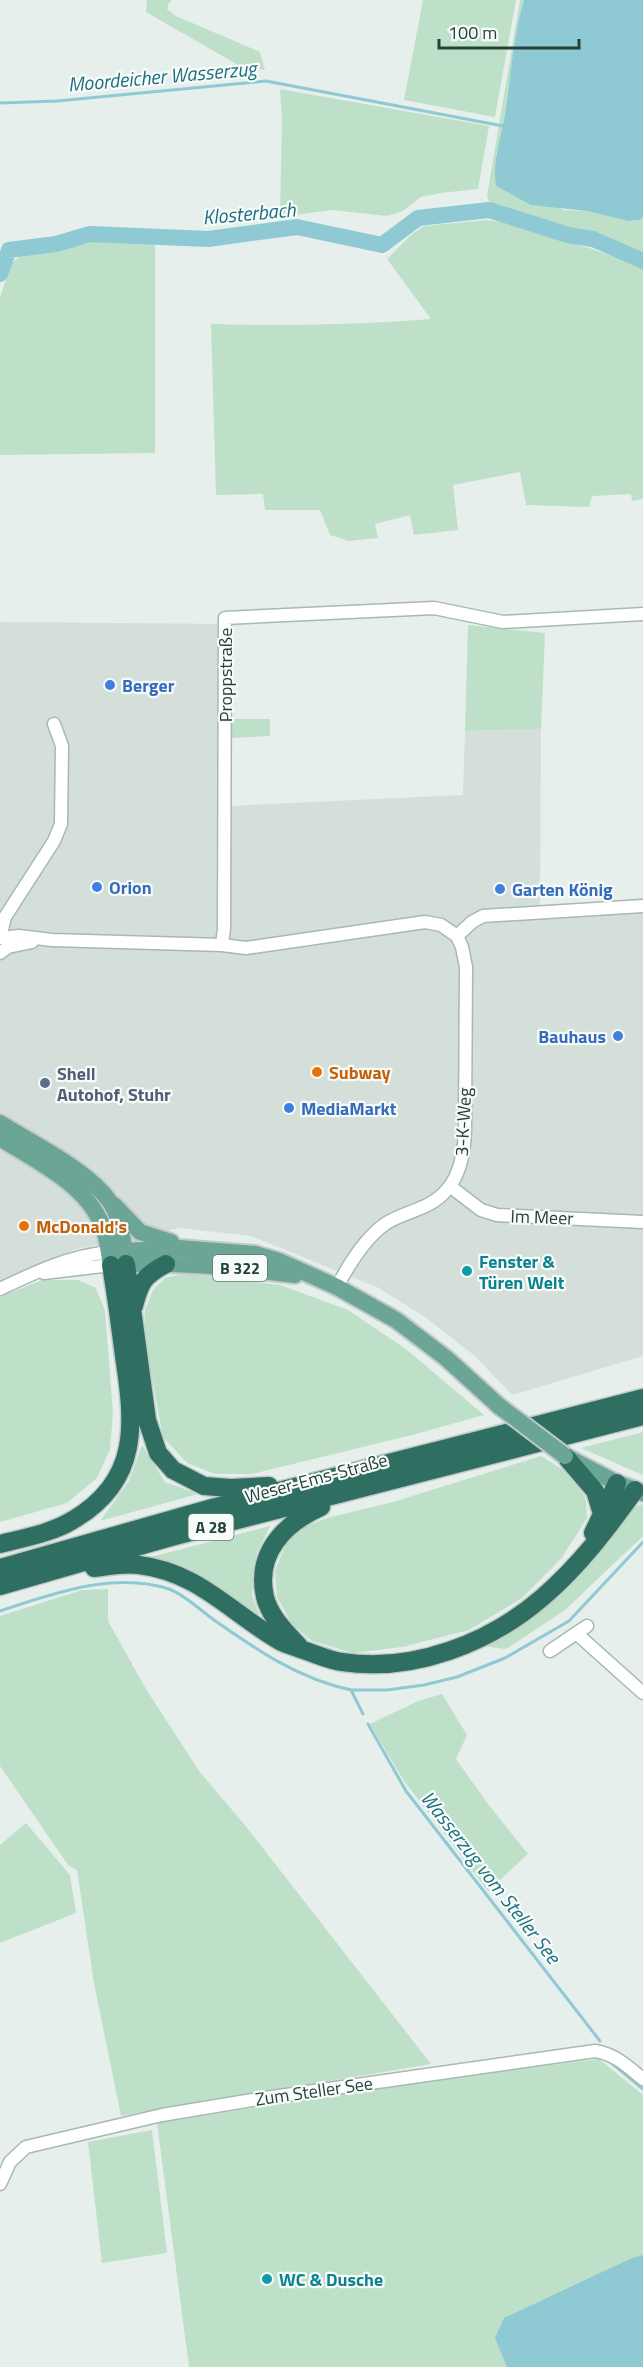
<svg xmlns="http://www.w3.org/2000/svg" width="643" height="2367" font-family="'Titillium Web',sans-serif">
	<rect width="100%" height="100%" fill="#e6efeb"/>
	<path fill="#d4dfda" d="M0,622L232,624L229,806L463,795L465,731L541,729L540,907L643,898V1356L512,1395L476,1357L429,1320L379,1288L251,1236L180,1228L77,1249L0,1281Z"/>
	<path fill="#bfe0c8" d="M147,0H172L169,3L167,9L176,16L260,52L265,70L238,65L146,12Z
		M423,0H516L495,117L404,100Z
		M520,0H524C510,51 510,105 496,155L563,210L587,211L628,221L640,220L643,217V253L635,254L611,242L581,232L533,222L492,207L487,196Z
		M280,89L489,126L478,189L441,193L421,197L403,211L387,216L332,210L280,217L282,118Z
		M487,220L500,222L589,248L643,267V499L632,501L631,494L592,496L589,507L526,505L520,472L453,485L458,530L414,535L410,515L375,524L378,538L349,541L330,535L320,510H265L263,494L216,495L211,324C285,326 358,325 431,319L387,259L411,235L424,226Z
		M93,241L155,244V453L0,455V297L11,264L21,255L48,253Z
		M468,625L545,633L541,729L465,731Z
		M230,719H270V736L230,738Z
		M182,1274L218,1277L280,1285L348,1310L406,1349L484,1415L412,1435L252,1474H215L187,1463L163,1437L144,1334L145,1310L153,1290L165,1278Z
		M42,1280H78L96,1288L105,1311L113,1413L110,1449L97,1478L67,1503L0,1522V1297Z
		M643,1432V1475L581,1448Z
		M142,1445L165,1482L198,1494L100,1521L129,1481Z
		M541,1456L573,1476L586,1499L587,1518L561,1559L522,1598L469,1630L402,1647L353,1653L312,1641L292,1624L277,1597L275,1571L285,1546L298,1529L327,1518L393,1502Z
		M643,1504V1536L565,1610L506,1649L483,1646C529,1617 565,1592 601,1551C613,1537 623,1508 643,1504Z
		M270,1526L257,1553L253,1581L252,1596L260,1616C224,1589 191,1568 147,1558Z
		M108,1589V1621L146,1689L199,1771L244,1824L431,2064L121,2116L94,1983L77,1870L68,1865L0,1766V1616L82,1590Z
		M442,1694L467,1735L456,1759L488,1804L528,1854L488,1891L404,1781L370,1724L418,1701Z
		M26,1823L70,1875L76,1913L0,1943V1845Z
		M599,2059L643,2095V2367H189L157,2123L444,2078Z
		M152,2130L167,2253L102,2263L88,2142Z"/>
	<path fill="#8ec9d4" d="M524,0H643V217L640,220L628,221L587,211L531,205L496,186C492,161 501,138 505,114C511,76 513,37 524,0Z
		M643,2255V2367H507L495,2338L504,2318L632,2258Z"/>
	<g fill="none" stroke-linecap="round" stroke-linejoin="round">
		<path stroke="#8ec9d4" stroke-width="3" d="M0,103L57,101L266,81L503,126
			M0,1611C52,1594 114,1571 169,1589C185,1595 200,1610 214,1620C257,1650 299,1679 351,1690L363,1714
			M351,1690H387L424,1685L457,1677L505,1658L569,1621L643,1542
			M368,1724L406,1791L600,2041
			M614,2065L643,2089"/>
		<path stroke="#8ec9d4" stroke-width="16" d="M0,274L9,250L56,244L90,234L208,239L297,227L382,245L418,218L489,210L568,235L593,239L643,261"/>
		<defs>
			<path id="minor" d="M0,938L19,936L52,940L222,945L246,948L425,922L441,925L457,936L472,922L483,916L643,906
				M0,938L5,917L54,841L61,824L62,746L54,724
				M222,945L224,928L225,618L434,608L503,622L643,614
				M0,953L8,947L32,942
				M451,1187L481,1210L497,1215L643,1222
				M44,1273L111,1265
				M337,1287C349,1264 364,1239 385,1224C397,1216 410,1213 423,1207C456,1193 464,1163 465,1130L466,967L462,947L457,936
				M0,1289C38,1271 66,1257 109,1252
				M576,1633L643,1693
				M550,1651L587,1626
				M0,2184L10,2162L26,2147L162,2115L258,2099L595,2051C615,2054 628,2067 643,2079"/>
			<path id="major" d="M0,1123C33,1144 88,1170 110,1202C119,1214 124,1245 126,1260
				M0,1138C39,1163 91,1186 105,1233C108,1243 109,1255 111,1265C173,1261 233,1267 295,1275
				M114,1205L140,1232L171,1242
				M109,1252L179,1248L255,1254L279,1261L337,1287L396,1320L446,1358L499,1406
				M571,1459L617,1483L643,1493"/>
			<path id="highway" d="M126,1264L147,1420L158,1453L173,1470L204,1486L231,1488L269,1486
				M134,1306C140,1283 143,1276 166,1264
				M565,1456L595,1491L602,1514
				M593,1533L617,1483
				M0,1544C24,1538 52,1533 73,1520C141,1480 134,1423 124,1356C120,1325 116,1295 111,1265
				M0,1568L212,1508L643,1398
				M94,1568C110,1566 124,1563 139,1565C198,1572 230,1612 278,1640C286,1645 294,1646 303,1650C316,1654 328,1660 342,1662C413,1673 490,1643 543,1597C579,1566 608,1528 635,1490
				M0,1586L171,1537L643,1416
				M299,1646C286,1632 270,1617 265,1597C255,1553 285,1523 321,1507"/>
		</defs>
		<use href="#minor" stroke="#a8b8b2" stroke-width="15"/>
		<use href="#major" stroke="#c2cac8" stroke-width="20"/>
		<use href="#highway" stroke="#c2cac8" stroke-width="21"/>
		<use href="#minor" stroke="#fff" stroke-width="12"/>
		<use href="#major" stroke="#6aa596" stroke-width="16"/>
		<use href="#highway" stroke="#2f6f62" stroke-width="18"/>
		<defs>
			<path id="major-bridge" d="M499,1406L565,1456"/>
		</defs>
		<use href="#major-bridge" stroke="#c2cac8" stroke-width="20" stroke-linecap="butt"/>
		<use href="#major-bridge" stroke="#6aa596" stroke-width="16"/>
	</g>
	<g fill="#3f7fe0" stroke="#f7fbf9" stroke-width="2">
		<circle cx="110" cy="685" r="6"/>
		<circle cx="97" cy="887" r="6"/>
		<circle cx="500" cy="889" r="6"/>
		<circle cx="618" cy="1036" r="6"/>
		<circle cx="289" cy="1108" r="6"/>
	</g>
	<g fill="#e8710a" stroke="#f7fbf9" stroke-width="2">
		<circle cx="317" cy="1072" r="6"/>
		<circle cx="24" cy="1226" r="6"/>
	</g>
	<circle fill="#5c6f8a" stroke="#f7fbf9" stroke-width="2" cx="45" cy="1083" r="6"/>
	<g fill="#0f9aa8" stroke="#f7fbf9" stroke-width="2">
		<circle cx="467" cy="1271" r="6"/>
		<circle cx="267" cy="2279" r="6"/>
	</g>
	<g text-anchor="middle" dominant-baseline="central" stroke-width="4.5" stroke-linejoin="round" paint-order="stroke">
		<g fill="#f7fbf9" stroke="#637a73" stroke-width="1.5">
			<rect x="213" y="1255" width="54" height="26" rx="4.5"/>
			<rect x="188.5" y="1514" width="45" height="26" rx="4.5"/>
		</g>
		<g font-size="16" font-weight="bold" fill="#24423a">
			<text x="240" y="1268">B 322</text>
			<text x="211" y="1527">A 28</text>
		</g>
		<g font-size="18" fill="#24423a" stroke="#f7fbf9">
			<text transform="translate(225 675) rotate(-90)">Proppstraße</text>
			<text transform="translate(463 1122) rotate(-87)">3-K-Weg</text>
			<text transform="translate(542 1217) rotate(2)">Im Meer</text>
			<text transform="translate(316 1478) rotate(-15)">Weser-Ems-Straße</text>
			<text transform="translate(314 2091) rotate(-8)">Zum Steller See</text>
		</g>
		<g font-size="18" font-weight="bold" fill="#366cbe" stroke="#f7fbf9" text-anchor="start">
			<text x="122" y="685">Berger</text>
			<text x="109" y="887">Orion</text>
			<text x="512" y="889">Garten König</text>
			<text x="606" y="1036" text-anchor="end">Bauhaus</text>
			<text x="301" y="1108">MediaMarkt</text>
		</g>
		<g font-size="18" font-weight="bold" fill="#c56008" stroke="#f7fbf9" text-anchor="start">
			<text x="329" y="1072">Subway</text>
			<text x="36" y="1226">McDonald's</text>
		</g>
		<g font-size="18" font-weight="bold" fill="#4e5e75" stroke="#f7fbf9" text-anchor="start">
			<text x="57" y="1073">Shell<tspan x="57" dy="21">Autohof, Stuhr</tspan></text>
		</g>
		<g font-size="18" font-weight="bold" fill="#0d838f" stroke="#f7fbf9" text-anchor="start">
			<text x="479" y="1261">Fenster &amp;<tspan x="479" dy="21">Türen Welt</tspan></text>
			<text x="279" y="2279">WC &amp; Dusche</text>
		</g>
		<g font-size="20" font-style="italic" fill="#1c6f80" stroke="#f7fbf9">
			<text transform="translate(162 76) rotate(-5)">Moordeicher Wasserzug</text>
			<text transform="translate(249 213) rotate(-5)">Klosterbach</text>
			<text transform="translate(491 1877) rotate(52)">Wasserzug vom Steller See</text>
		</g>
	</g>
	<path d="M439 39v9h140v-9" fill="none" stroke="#24423a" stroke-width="3"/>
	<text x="448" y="39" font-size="18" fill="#24423a" stroke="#f7fbf9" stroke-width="4.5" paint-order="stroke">100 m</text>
</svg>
